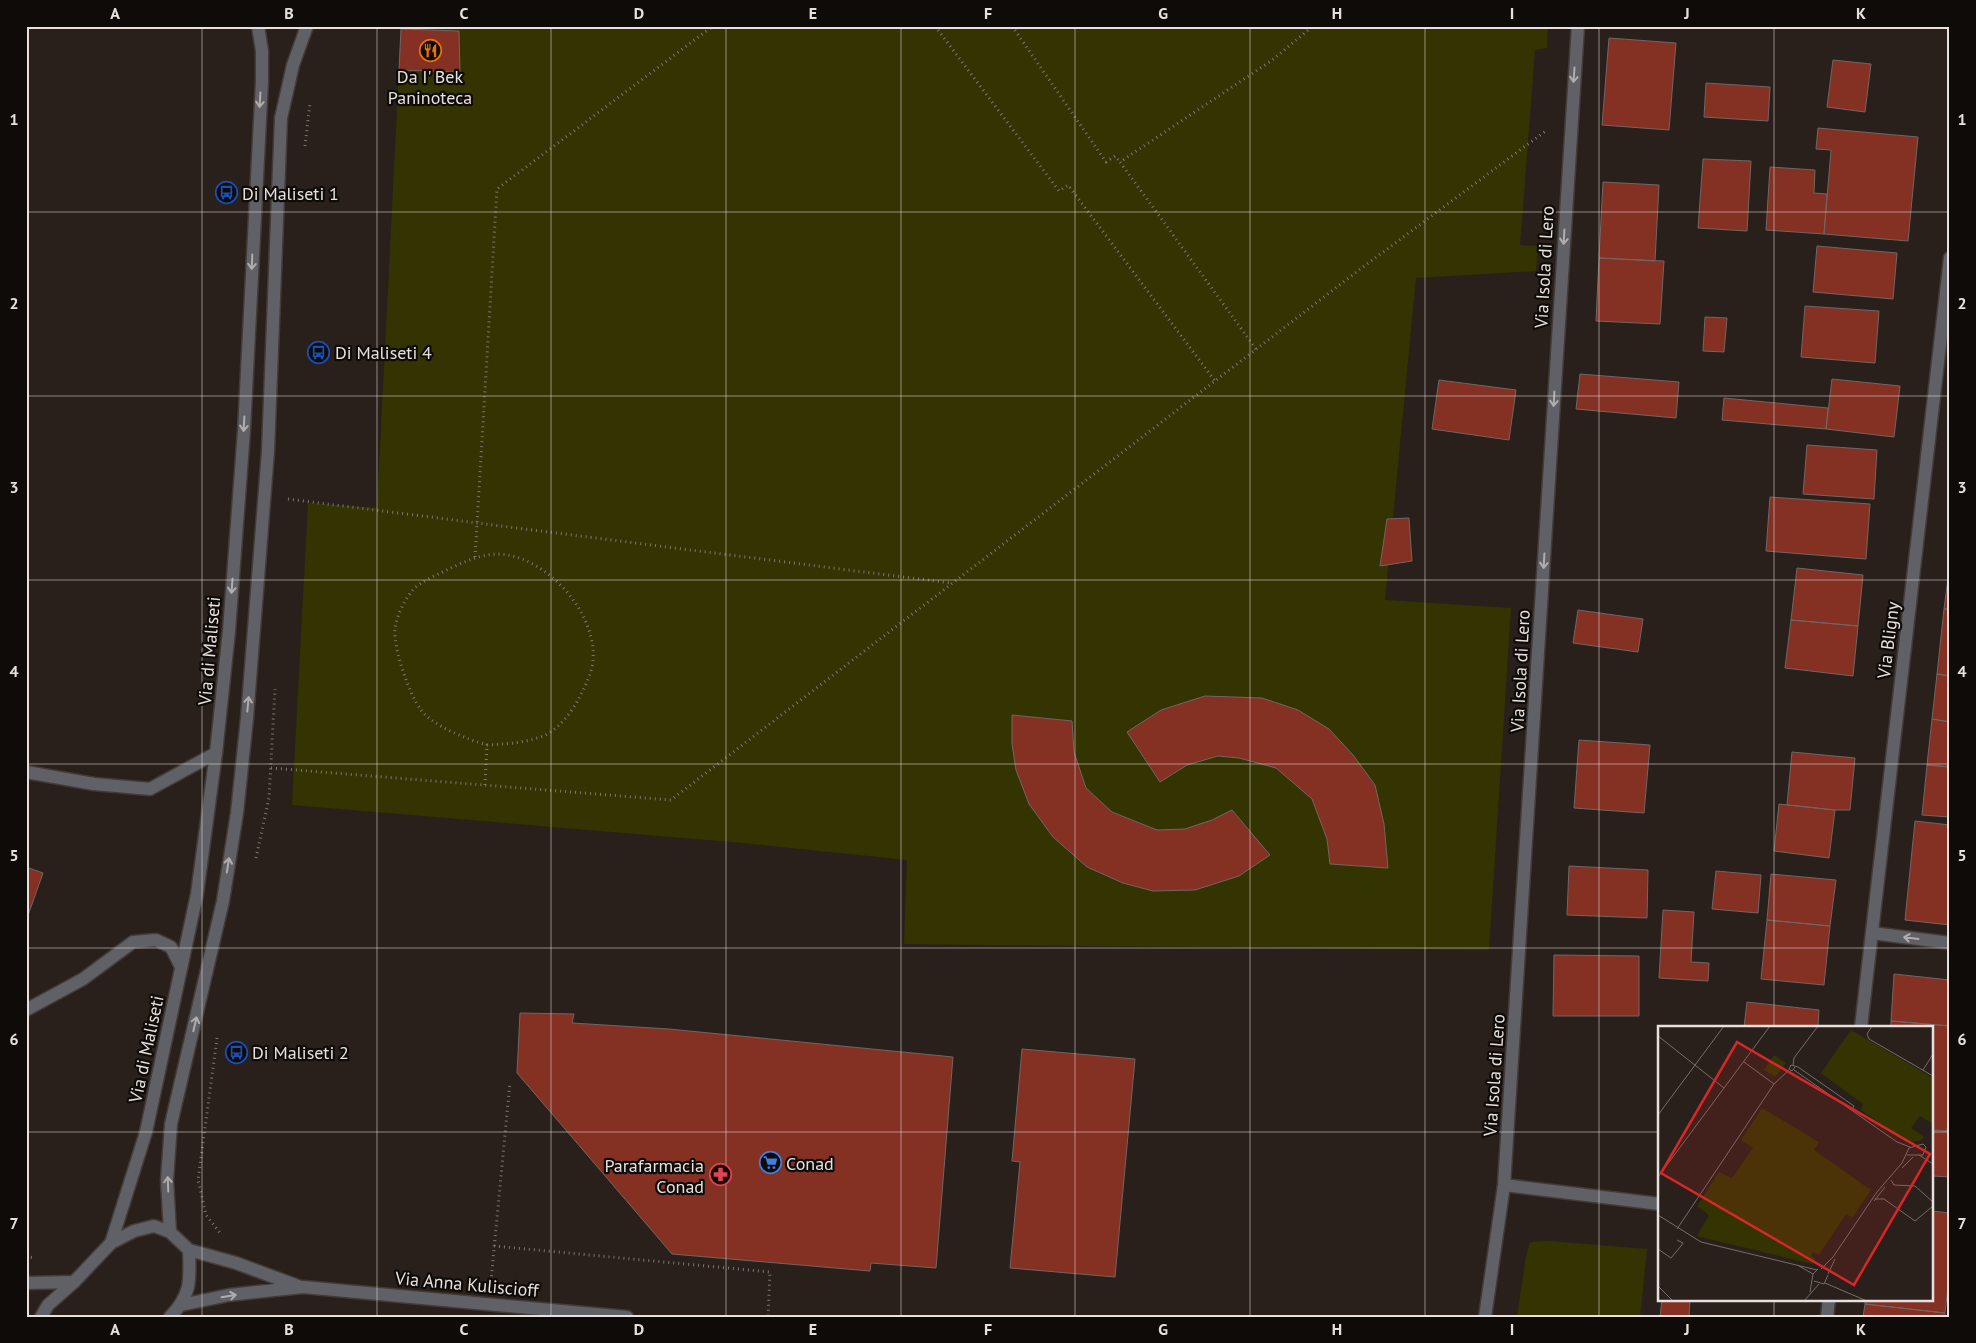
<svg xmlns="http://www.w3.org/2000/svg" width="1976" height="1343" font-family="'PT Sans',sans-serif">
	<rect width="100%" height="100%" fill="#29201b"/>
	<path fill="#333402" d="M416,26H1548L1547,48L1535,50L1520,245L1538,246L1536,271L1416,278L1385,600L1511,608L1489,950L904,944L907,860L743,843L292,805L308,503L377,508L399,70L460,72L459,31L417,30Z
		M1549,1241L1647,1249L1640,1317H1517L1526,1256L1530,1242Z"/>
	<path fill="#843124" stroke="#726563" d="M401,29L459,31L460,72L399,70Z
		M1609,38L1676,43L1669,130L1602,125Z
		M1833,60L1871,64L1865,112L1827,107Z
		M1706,83L1770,87L1768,121L1704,117Z
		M1818,128L1918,137L1908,241L1824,234L1831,150L1816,149Z
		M1703,159L1751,161L1747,231L1698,228Z
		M1770,167L1815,170L1814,193L1827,194L1824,234L1766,230Z
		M1603,182L1659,185L1655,261L1599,258Z
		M1817,246L1897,253L1893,299L1813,292Z
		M1599,258L1664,261L1660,324L1596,321Z
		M1805,306L1879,311L1875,363L1801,357Z
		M1705,317L1727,318L1724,352L1703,351Z
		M1580,374L1679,382L1676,418L1576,409Z
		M1832,379L1900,386L1894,437L1826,429Z
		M1439,380L1516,390L1509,440L1432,429Z
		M1724,398L1828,408L1826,429L1722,420Z
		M1807,445L1877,450L1874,499L1803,494Z
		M1770,497L1870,504L1866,559L1766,551Z
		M1409,518L1412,561L1380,566L1387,519Z
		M1950,563V609H1944Z
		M1797,568L1863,575L1858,626L1791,620Z
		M1944,609H1950V676L1937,674Z
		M1578,610L1643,619L1638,652L1573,643Z
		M1791,620L1858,626L1853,676L1785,668Z
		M1937,674L1950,676V722L1932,719Z
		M1205,696L1262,698L1298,710L1329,729L1353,755L1375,785L1384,824L1388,868L1330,864L1327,839L1312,799L1276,768L1239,758L1218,756L1187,765L1160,782L1127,732L1161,710Z
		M1012,715L1072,721L1074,752L1086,788L1112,812L1157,830L1185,829L1212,820L1232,810L1270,855L1239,876L1195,890L1153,891L1123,883L1087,867L1053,837L1029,804L1016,770L1012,744Z
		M1932,719L1950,722V767L1927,765Z
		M1579,740L1650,745L1644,813L1574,808Z
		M1792,752L1855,758L1850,810H1835L1787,805Z
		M1927,765L1950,767V817L1922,815Z
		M1779,804L1835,810L1829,858L1774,851Z
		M1915,821L1950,825V925L1905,920Z
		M1569,866L1648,870L1647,918L1567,915Z
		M26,867L43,873L26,921Z
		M1716,871L1761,875L1758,913L1712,909Z
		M1771,874L1836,880L1830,926L1767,920Z
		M1663,910L1694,912L1691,962L1709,963L1708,981L1659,978Z
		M1767,920L1830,926L1824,985L1761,979Z
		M1554,955L1639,956V1016H1553Z
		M1894,974L1950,980V1026L1891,1021Z
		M1747,1002L1819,1010L1818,1027H1744Z
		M520,1013L574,1014L572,1023L669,1029L953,1057L936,1268L871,1263L870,1271L672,1254L517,1073Z
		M1891,1021L1950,1026V1095L1947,1131L1932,1130V1027H1891Z
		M1022,1049L1135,1059L1115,1277L1010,1268L1020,1162L1012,1161Z
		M1932,1130L1950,1131V1177L1932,1176Z
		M1932,1211L1950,1213V1269L1945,1313L1865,1304V1299H1932Z
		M1662,1299H1690L1689,1317H1660Z
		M1865,1304L1945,1313V1317H1863Z"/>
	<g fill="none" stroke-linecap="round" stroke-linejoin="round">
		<defs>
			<path id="service" d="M26,772L94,784L150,789L216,753
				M26,1010L83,979L133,942L156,940L171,947L181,967"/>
			<path id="minor" d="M1872,933L1950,943
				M1861,1027L1950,258
				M1504,1185L1660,1204
				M26,1283L74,1282
				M1485,1317L1504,1185L1578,26
				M1827,1317L1829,1299"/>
			<path id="tertiary" d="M170,1232L167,1180L171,1124L223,901L237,813L247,718L268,451L281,118L293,65L307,26
				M111,1243L146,1132L197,894L216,753L229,631L244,430L262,81V51L258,26
				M189,1250L236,1263L298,1286
				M181,1305L229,1295L303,1287L627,1317
				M41,1317L48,1305L74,1282L111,1243L134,1231L154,1226L170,1232L189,1250C190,1280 192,1294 170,1317"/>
		</defs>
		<use href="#service" stroke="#443b36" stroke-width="15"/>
		<use href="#minor" stroke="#443b36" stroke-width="15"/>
		<use href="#tertiary" stroke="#443b36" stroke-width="15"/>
		<path stroke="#7d7571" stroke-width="3" stroke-dasharray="1 4" stroke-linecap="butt" d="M935,26L1059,191L1068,185L1215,381
			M1012,26L1106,162L1115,156L1120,162
			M305,146L310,103
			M1256,349L1120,162L1271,61L1313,26
			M288,499L951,583
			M475,557L497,189L713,26
			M271,768L671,800L1359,270L1547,130
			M485,785L487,745C506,744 524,743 543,736C558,730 572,712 579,698C585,687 592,673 593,660C597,612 545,555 498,554C482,554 466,561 451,568C441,573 419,582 412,591C404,601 397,615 395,628C393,648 409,694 421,710C434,727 467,739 487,745
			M256,858L269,798L275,689
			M217,1038L198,1180L206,1215L221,1234
			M494,1246L770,1272L768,1317
			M26,1256L34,1258
			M491,1281L510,1082"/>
		<use href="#service" stroke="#5f6166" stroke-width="12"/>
		<use href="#minor" stroke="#5f6166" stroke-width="12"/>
		<use href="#tertiary" stroke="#5f6166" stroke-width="12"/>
	</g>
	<defs><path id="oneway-shaft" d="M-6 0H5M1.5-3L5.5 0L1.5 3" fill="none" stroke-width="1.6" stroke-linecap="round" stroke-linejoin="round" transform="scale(1.25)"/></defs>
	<g stroke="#b1adad">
		<use href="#oneway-shaft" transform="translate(1574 75) rotate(94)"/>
		<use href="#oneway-shaft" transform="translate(260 100) rotate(93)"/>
		<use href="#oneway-shaft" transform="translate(1564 237) rotate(93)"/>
		<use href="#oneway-shaft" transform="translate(252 262) rotate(92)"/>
		<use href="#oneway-shaft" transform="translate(1554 399) rotate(93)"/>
		<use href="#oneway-shaft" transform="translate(244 424) rotate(93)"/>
		<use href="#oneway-shaft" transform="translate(1544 561) rotate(93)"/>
		<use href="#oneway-shaft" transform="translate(232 586) rotate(94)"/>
		<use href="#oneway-shaft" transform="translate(248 704) rotate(-85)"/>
		<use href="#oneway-shaft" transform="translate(228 865) rotate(-81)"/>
		<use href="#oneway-shaft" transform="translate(1911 938) rotate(-173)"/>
		<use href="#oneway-shaft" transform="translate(195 1024) rotate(-77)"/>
		<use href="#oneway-shaft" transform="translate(168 1184) rotate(-92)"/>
		<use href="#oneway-shaft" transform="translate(229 1296) rotate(-9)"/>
	</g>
	<path fill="none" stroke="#e7e0dd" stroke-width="1" stroke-opacity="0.55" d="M202,26V1317M377,26V1317M551,26V1317M726,26V1317M901,26V1317M1075,26V1317M1250,26V1317M1425,26V1317M1599,26V1317M1774,26V1027M26,212H1950M26,396H1950M26,580H1950M26,764H1950M26,948H1950M26,1132H1660M1932,1132H1950M1774,1299V1317"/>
	<defs>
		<symbol id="restaurant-ring" viewBox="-11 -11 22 22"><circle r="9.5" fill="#0f0b09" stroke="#e8710a" stroke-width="1.5"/><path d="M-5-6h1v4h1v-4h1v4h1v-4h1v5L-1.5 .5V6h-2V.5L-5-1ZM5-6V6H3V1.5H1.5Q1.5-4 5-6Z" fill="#e8710a"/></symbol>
		<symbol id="bus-ring" viewBox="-11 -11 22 22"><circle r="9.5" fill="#0f0b09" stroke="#1a4fb4" stroke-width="1.5"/><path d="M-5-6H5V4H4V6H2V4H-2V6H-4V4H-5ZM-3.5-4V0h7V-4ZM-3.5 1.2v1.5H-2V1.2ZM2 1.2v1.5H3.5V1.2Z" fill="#1a4fb4"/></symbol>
		<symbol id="supermarket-ring" viewBox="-11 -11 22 22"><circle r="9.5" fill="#0f0b09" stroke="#3f7fe0" stroke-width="1.5"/><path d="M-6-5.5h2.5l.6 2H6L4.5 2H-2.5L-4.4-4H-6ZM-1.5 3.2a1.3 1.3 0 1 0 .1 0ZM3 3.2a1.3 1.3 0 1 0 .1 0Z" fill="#3f7fe0"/></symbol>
		<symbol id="pharmacy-ring" viewBox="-11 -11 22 22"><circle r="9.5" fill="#0f0b09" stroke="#e0444e" stroke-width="1.5"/><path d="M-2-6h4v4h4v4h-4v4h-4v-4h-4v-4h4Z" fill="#e0444e"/></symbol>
	</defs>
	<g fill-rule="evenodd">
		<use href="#restaurant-ring" x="418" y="38" width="25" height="25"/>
		<use href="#bus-ring" x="214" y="180" width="25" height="25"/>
		<use href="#bus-ring" x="306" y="340" width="25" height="25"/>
		<use href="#bus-ring" x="224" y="1040" width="25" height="25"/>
		<use href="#supermarket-ring" x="758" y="1150" width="25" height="25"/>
		<use href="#pharmacy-ring" x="708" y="1162" width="25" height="25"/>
	</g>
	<g text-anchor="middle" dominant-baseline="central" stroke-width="4.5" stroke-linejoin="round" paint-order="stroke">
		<g font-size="18" fill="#e7e0dd" stroke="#0f0b09" text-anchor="start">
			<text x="430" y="76" text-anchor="middle">Da I' Bek<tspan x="430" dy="21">Paninoteca</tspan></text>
			<text x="242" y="193">Di Maliseti 1</text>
			<text x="335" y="352">Di Maliseti 4</text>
			<text x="252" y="1052">Di Maliseti 2</text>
			<text x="786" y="1163">Conad</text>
			<text x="704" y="1165" text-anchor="end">Parafarmacia<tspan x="704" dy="21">Conad</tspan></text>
		</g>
		<g font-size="18" fill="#e7e0dd" stroke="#0f0b09">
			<text transform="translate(1544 267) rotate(-87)">Via Isola di Lero</text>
			<text transform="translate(1888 640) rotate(-83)">Via Bligny</text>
			<text transform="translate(209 651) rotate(-85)">Via di Maliseti</text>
			<text transform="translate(1520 671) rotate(-87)">Via Isola di Lero</text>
			<text transform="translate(146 1049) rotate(-78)">Via di Maliseti</text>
			<text transform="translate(1494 1075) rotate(-86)">Via Isola di Lero</text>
			<text transform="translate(467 1284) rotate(5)">Via Anna Kuliscioff</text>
		</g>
	</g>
	<g transform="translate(1658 1026)">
		<rect width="275" height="275" fill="#29201b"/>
		<path d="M193,4L275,52V98L262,90L253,102L266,111L262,115L248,116L203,84L205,78L163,47ZM116,29L128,37L117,51L106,44ZM104,82L161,116L156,124L213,164L194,192L188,188L161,229L155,226L153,230L157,232L154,238L39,210L51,189L39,180L61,146L74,152L95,122L83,114Z" fill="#333402"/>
		<path fill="none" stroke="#756d69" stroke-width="1" d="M214,0L209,8L211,13L275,50M0,10L66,62M86,36L116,58M135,39L136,32L160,0M137,41L134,45L131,43L133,39L140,41L196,80L194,84M136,44L239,116L252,121M265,44L275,28M0,89L66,0M261,129L275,138M244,142L255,131M0,151L112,0M233,154L236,159L257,160L275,176M217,173H226L257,195L275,180M216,175L227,161M0,189L43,216L159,244M19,203L116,58L131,44M0,223L13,232L23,220L25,217L19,214M141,240L155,248M163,243L175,231L219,166L244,137L251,122L265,118L268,121L265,129H249M170,248L177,233M156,255L166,258L170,249M167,257L209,275M0,260L15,275M152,266L155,248L160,243M146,275L161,258"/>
		<path fill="#d62828" fill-opacity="0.15" stroke="#d62828" stroke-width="2.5" d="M79,16L272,128L196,259L3,147Z"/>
		<rect width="275" height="275" fill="none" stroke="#e7e0dd" stroke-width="2.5"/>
	</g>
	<rect width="1976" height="1343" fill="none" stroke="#0f0b09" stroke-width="55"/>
	<rect x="28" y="28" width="1920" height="1288" fill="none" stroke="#e7e0dd" stroke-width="2"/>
	<g font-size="16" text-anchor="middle" font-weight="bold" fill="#e7e0dd">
		<text x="115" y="19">A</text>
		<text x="289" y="19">B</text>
		<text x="464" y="19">C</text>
		<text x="639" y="19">D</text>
		<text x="813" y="19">E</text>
		<text x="988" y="19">F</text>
		<text x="1163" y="19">G</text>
		<text x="1337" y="19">H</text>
		<text x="1512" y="19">I</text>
		<text x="1687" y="19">J</text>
		<text x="1861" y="19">K</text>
		<text x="14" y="125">1</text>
		<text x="1962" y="125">1</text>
		<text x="14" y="309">2</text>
		<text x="1962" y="309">2</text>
		<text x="14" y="493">3</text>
		<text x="1962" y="493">3</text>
		<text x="14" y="677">4</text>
		<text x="1962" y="677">4</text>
		<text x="14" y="861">5</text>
		<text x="1962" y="861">5</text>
		<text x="14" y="1045">6</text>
		<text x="1962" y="1045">6</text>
		<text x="14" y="1229">7</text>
		<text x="1962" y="1229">7</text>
		<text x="115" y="1335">A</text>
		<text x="289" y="1335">B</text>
		<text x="464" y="1335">C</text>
		<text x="639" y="1335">D</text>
		<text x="813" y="1335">E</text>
		<text x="988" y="1335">F</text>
		<text x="1163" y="1335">G</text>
		<text x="1337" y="1335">H</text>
		<text x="1512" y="1335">I</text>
		<text x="1687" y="1335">J</text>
		<text x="1861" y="1335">K</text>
	</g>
</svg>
